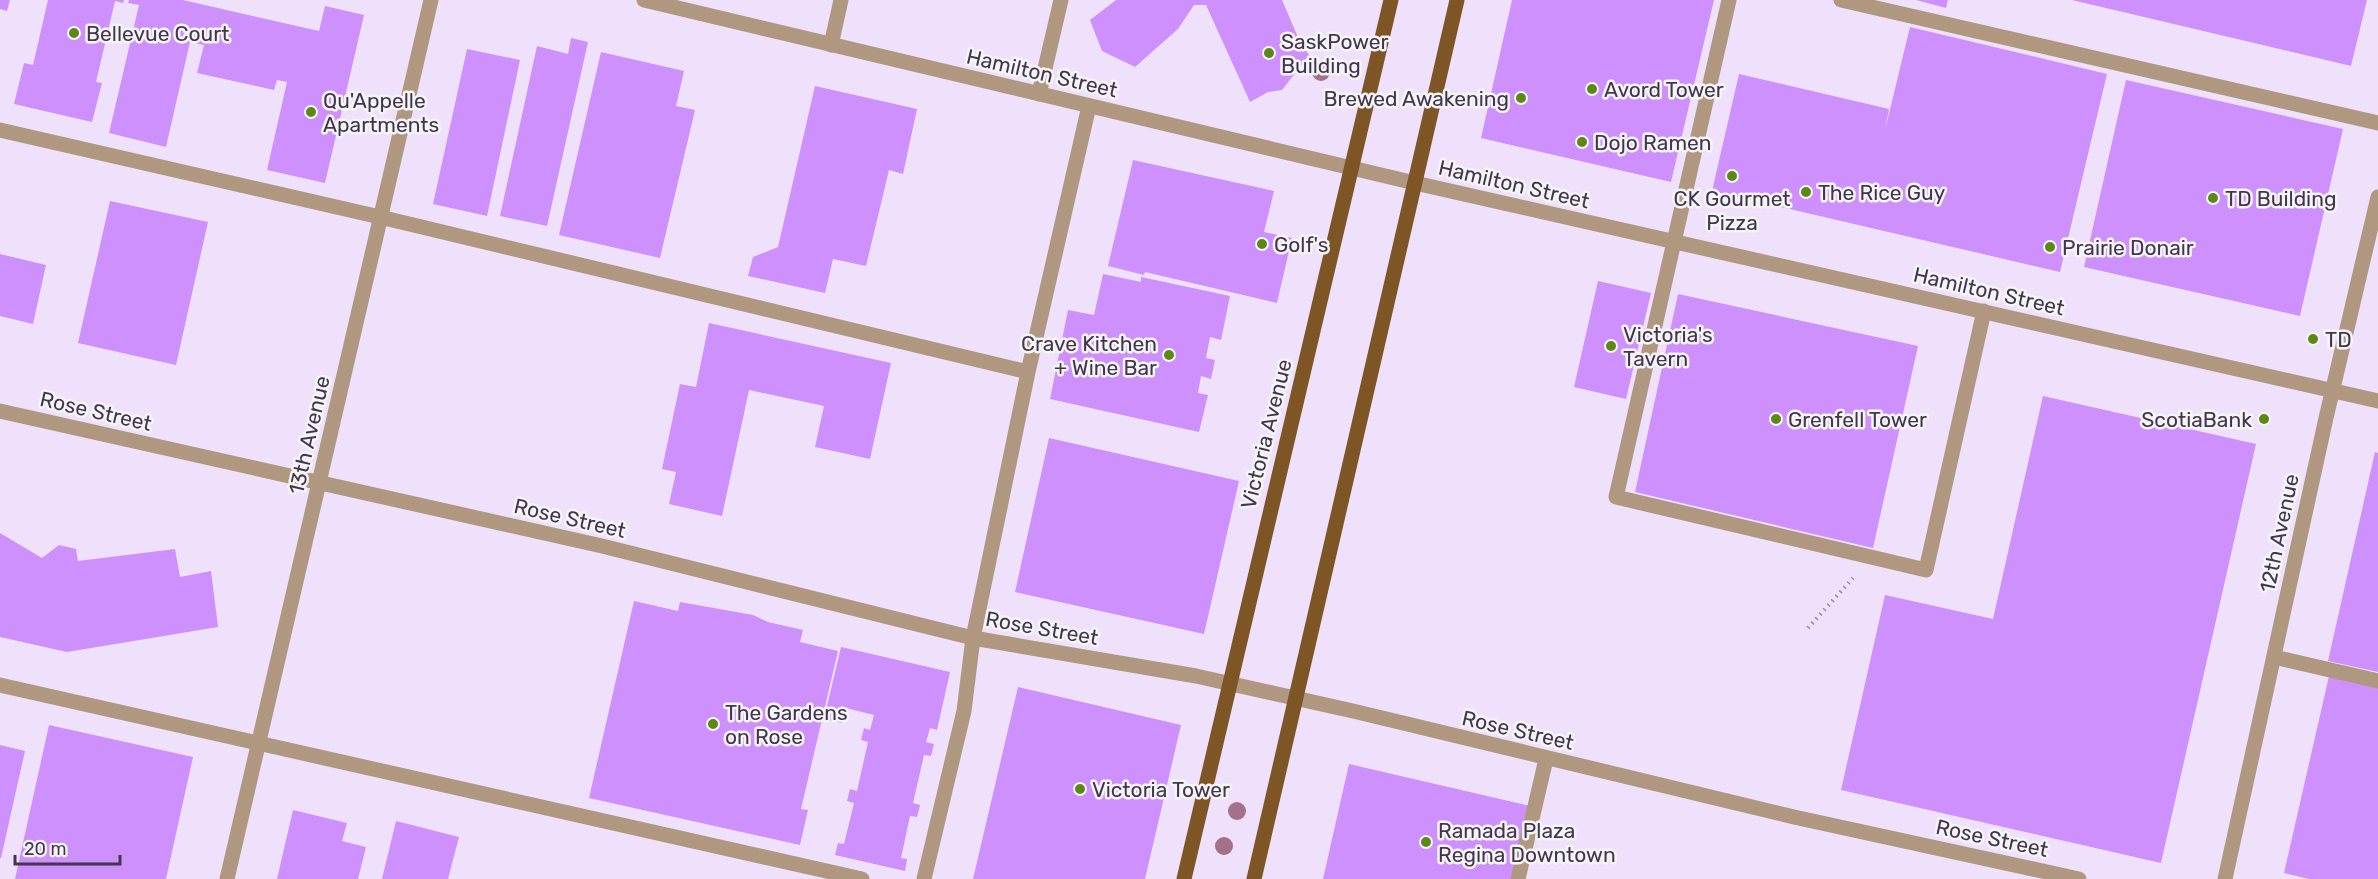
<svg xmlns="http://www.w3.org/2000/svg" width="2378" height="879" font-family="Rubik,sans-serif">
	<rect width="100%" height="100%" fill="#efe1fc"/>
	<path fill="#cd90fd" d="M0,0H10L7,11L0,9Z
		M48,0H124L123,3L115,1L96,82L102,83L92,122L14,104L24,63L33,65Z
		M129,0H183L319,31L325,6L364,15L325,183L267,170L287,82L277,80L274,90L197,73L204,45L190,42L166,147L109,133L139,5L128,3Z
		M1116,0H1282L1300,42L1309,55L1282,90L1268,92L1250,102L1206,5H1194L1178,29L1135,67L1102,51L1090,20Z
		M1512,0H1714L1671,182L1481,138Z
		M1916,0H1948L1946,8Z
		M2072,0H2367L2351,66Z
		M1910,27L2107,74L2060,272L1712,191L1739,74L1889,109L1885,130Z
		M571,38L588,42L547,226L500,216L537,46L568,54Z
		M467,49L520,60L487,216L433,204Z
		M601,52L684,71L676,106L695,110L660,258L559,235Z
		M2126,80L2343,129L2300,316L2084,267Z
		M815,86L917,109L903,174L889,170L866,266L833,259L825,293L748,276L753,257L778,247Z
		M1133,160L1274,191L1264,232L1292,238L1277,303L1145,272L1144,275L1108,266Z
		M110,201L208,222L176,365L78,343Z
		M0,254L46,265L33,324L0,316Z
		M1103,274L1141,282V277L1230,296L1221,340L1210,337L1206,358L1215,360L1211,379L1201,376L1198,393L1208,395L1199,432L1050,399L1068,310L1094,315Z
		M1598,281L1651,293L1626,399L1574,387Z
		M1678,294L1918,346L1873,548L1635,492Z
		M709,323L891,363L870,459L815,447L824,406L749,390L722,516L669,504L676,472L662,469L680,384L696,387Z
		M2043,396L2256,444L2161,863L1841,790L1885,595L1993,619Z
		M1049,438L1239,481L1204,634L1015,592Z
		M2375,452L2378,453V672L2328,661Z
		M0,533L42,558L59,545L76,549L78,561L175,549L180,577L211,571L218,627L67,652L0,637Z
		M634,601L678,611L680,602L753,615L768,622L803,630L800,642L838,651L801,809L808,810L800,845L589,798Z
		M841,647L950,672L937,730L930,728L926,742L934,744L931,756L924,755L913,803L920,805L917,817L910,816L901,858L907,859L905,871L835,855L838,843L844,844L854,803L847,801L850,789L857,791L868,742L861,740L864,728L870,730L874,715L846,708L842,723L824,719Z
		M2329,676L2378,688V879H2309L2284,873Z
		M1018,687L1181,725L1145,879H973Z
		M49,725L193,757L166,879H15Z
		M0,745L25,751L1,858H0Z
		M1349,764L1530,806L1513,879H1323Z
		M293,810L347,823L342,841L366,847L358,879H277Z
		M396,821L459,837L448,879H382Z"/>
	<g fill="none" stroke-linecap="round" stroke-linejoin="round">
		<path stroke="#998aa5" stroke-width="4" stroke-dasharray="1.5 4.5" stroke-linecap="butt" d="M1808,628L1853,578"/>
		<path stroke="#af987f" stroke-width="15" d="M1729,0L1616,497L1926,570L1984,311
			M1841,0L2378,123
			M831,45L841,0
			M1039,94L1061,0
			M0,130L380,217L1028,372
			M2274,657L2378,681
			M0,685L862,879
			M924,879L964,711L973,638L1028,372L1089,106
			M1518,879L1546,759"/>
		<path stroke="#af987f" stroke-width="15" d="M644,0L1415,183L2378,401
			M0,411L602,546L973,638L1196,676L1353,711L1794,817L2079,879
			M227,879L431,0
			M2225,879L2326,418L2378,197"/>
		<path stroke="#7e5524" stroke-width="15" d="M1184,879L1391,0
			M1254,879L1457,0"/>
	</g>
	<g fill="#a4708a">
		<circle cx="1321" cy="72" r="9"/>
		<circle cx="1237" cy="811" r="9"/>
		<circle cx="1224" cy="846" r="9"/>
	</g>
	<g fill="#5e8815" stroke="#f5f5f5" stroke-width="2">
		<circle cx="74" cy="33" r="6"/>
		<circle cx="1269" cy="53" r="6"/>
		<circle cx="1592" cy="89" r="6"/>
		<circle cx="1521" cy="98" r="6"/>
		<circle cx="311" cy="112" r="6"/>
		<circle cx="1582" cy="142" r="6"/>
		<circle cx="1732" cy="176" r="6"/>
		<circle cx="1806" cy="192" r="6"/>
		<circle cx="2213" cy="198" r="6"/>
		<circle cx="1262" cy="244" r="6"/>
		<circle cx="2050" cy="247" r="6"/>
		<circle cx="2313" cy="339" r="6"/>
		<circle cx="1611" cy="346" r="6"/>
		<circle cx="1169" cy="355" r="6"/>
		<circle cx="1776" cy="419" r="6"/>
		<circle cx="2264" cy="419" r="6"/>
		<circle cx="713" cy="724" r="6"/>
		<circle cx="1080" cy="789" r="6"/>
		<circle cx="1426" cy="842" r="6"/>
	</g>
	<g text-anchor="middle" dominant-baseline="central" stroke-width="5" stroke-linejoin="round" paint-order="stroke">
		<g font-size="21" fill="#43344f" stroke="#f5f5f5" text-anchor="start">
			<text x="86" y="33">Bellevue Court</text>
			<text x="1281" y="41">SaskPower<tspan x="1281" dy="24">Building</tspan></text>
			<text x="1604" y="89">Avord Tower</text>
			<text x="1509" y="98" text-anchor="end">Brewed Awakening</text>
			<text x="323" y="100">Qu'Appelle<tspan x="323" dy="24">Apartments</tspan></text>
			<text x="1594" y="142">Dojo Ramen</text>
			<text x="1818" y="192">The Rice Guy</text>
			<text x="1732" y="198" text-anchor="middle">CK Gourmet<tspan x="1732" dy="24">Pizza</tspan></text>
			<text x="2225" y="198">TD Building</text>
			<text x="1274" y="244">Golf's</text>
			<text x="2062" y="247">Prairie Donair</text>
			<text x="1623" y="334">Victoria's<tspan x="1623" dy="24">Tavern</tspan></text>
			<text x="2325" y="339">TD</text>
			<text x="1157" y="343" text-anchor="end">Crave Kitchen<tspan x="1157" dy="24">+ Wine Bar</tspan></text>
			<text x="1788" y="419">Grenfell Tower</text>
			<text x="2252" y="419" text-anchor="end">ScotiaBank</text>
			<text x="725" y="712">The Gardens<tspan x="725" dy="24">on Rose</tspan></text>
			<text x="1092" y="789">Victoria Tower</text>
			<text x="1438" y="830">Ramada Plaza<tspan x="1438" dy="24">Regina Downtown</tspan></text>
		</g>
		<g font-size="21" fill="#43344f" stroke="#f5f5f5">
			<text transform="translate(1042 73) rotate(13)">Hamilton Street</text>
			<text transform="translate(1514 184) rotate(13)">Hamilton Street</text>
			<text transform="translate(1989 291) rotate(13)">Hamilton Street</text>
			<text transform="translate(96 411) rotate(13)">Rose Street</text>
			<text transform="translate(1266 434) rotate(-76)">Victoria Avenue</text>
			<text transform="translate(309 435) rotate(-77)">13th Avenue</text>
			<text transform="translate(570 518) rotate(13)">Rose Street</text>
			<text transform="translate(2279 533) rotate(-78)">12th Avenue</text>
			<text transform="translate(1042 628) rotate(10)">Rose Street</text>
			<text transform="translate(1518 730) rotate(13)">Rose Street</text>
			<text transform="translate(1992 838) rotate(12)">Rose Street</text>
		</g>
	</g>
	<path d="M15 855v9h105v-9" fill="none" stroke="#43344f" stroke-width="3"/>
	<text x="24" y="855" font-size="18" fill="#43344f" stroke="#f5f5f5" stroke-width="4.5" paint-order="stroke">20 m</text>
</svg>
